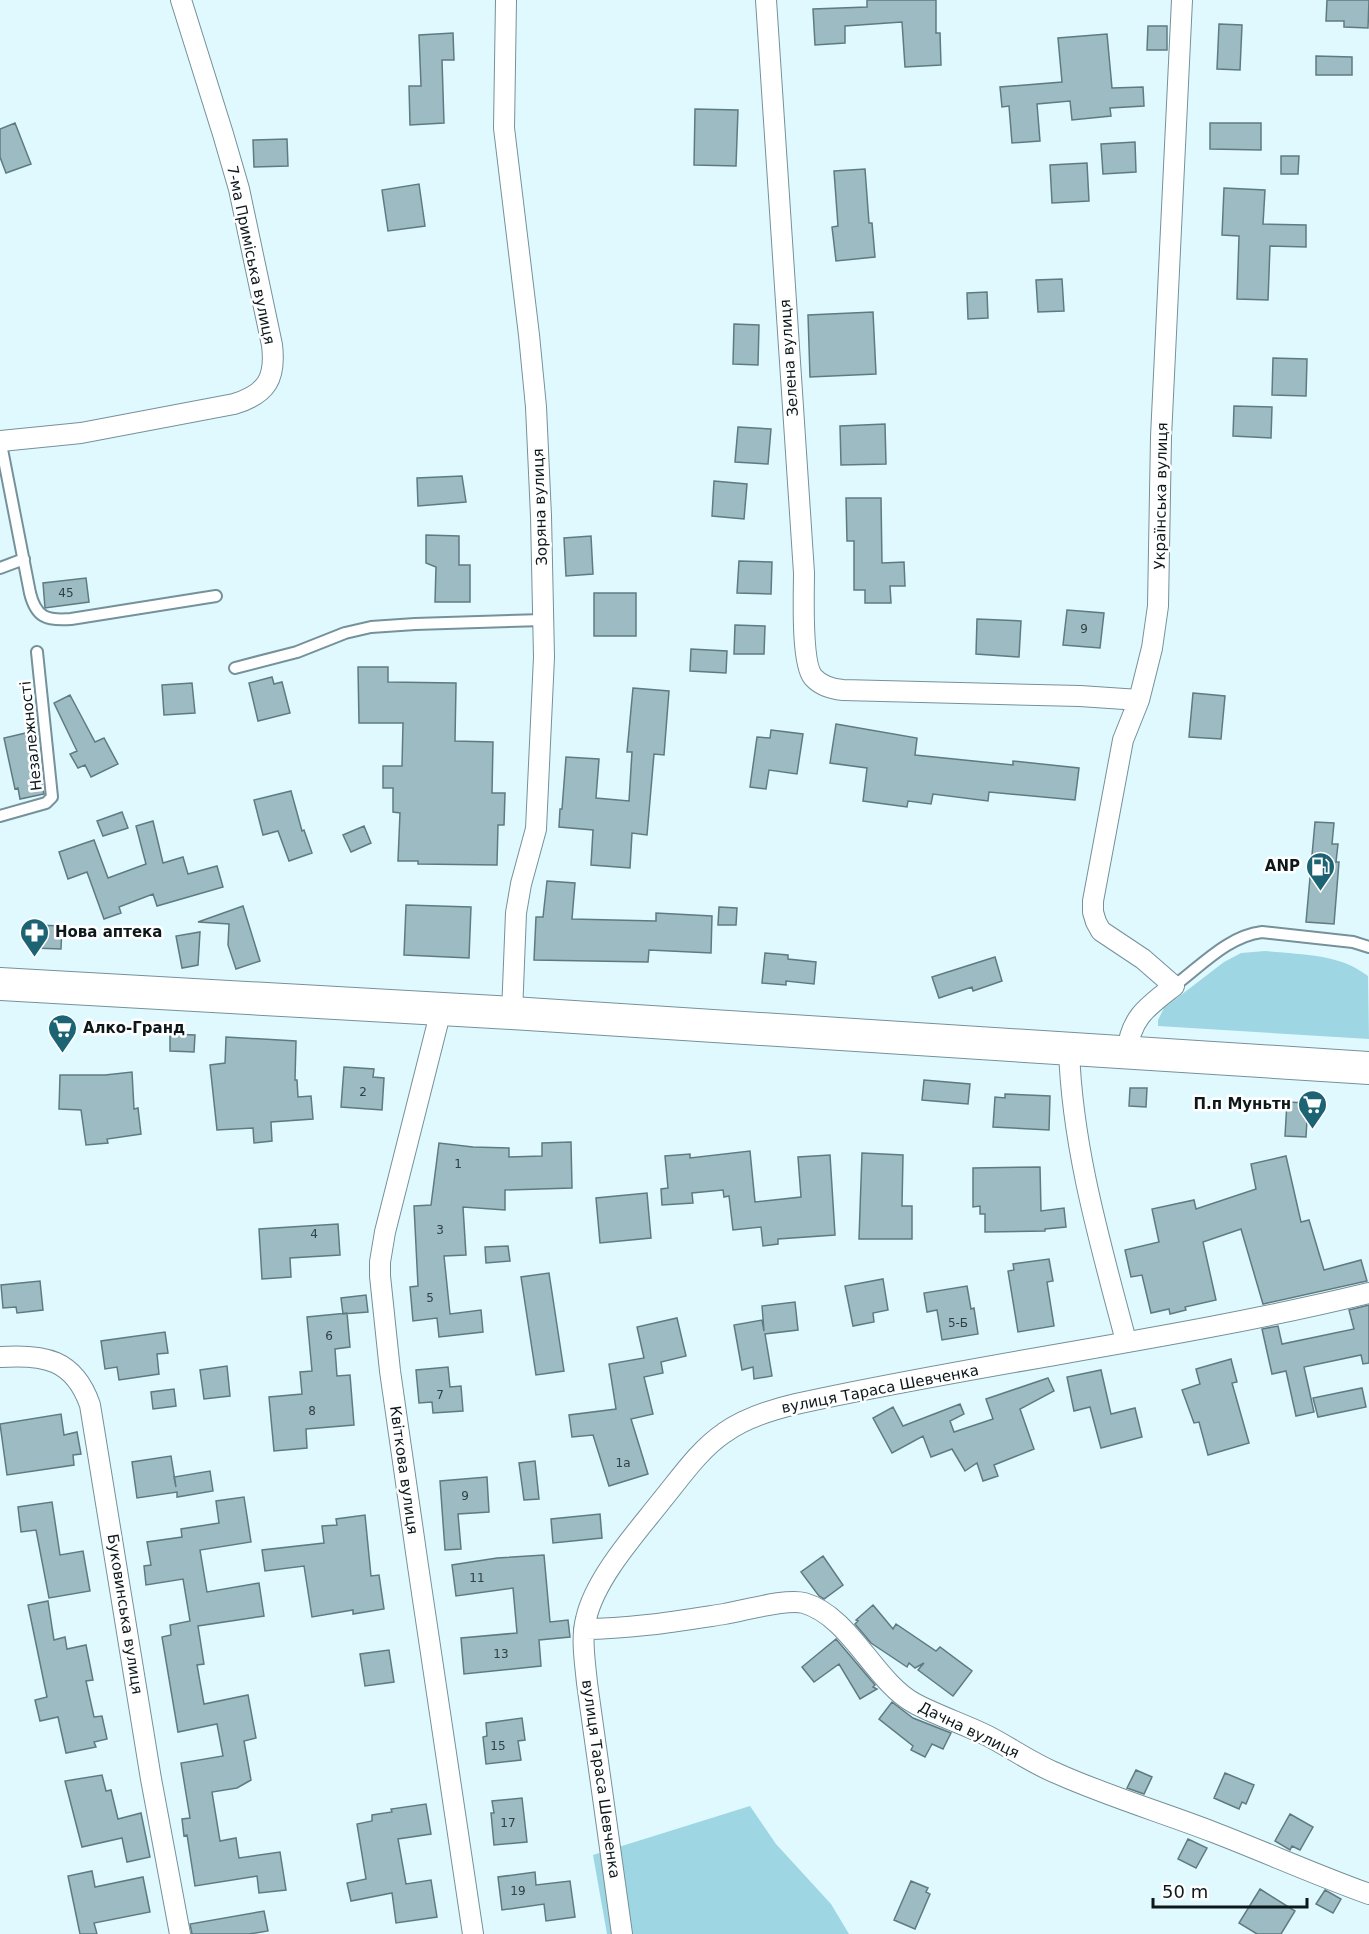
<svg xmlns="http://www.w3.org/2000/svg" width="1369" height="1934" font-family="'DejaVu Sans',sans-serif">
	<rect width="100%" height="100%" fill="#e0f9ff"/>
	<path fill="#9fd6e4" d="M1265,951C1301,955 1338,953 1368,976L1369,1039L1158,1026V1020L1164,1008L1224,962L1241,953Z
		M750,1806L776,1844L831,1904L849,1934H607L593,1855Z"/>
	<path fill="#9dbbc2" stroke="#5f7b82" stroke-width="1.5" d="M867,0H936V33H940L941,65L905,67L902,22L845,26V43L815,45L813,9L867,7Z
		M1327,0H1369L1368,28L1344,27V21H1326Z
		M1219,24L1242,25L1240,70L1217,69Z
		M1148,26H1167V50H1147Z
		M453,33L454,60H442L444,123L410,125L409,86H421L419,35Z
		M1107,34L1112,88L1143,87L1144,106L1110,108L1111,116L1072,120L1070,101L1037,104L1040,141L1012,143L1009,106L1002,107L1000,87L1062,82L1058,38Z
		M1316,56L1352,57V75H1316Z
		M695,109L738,110L736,166L694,165Z
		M15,123L31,164L6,173L0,157V129Z
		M1210,123H1261V150L1210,149Z
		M287,139L288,166L254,167L253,140Z
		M1135,142L1136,172L1103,174L1101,144Z
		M1281,156H1299L1298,174H1281Z
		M1087,163L1089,201L1052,203L1050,165Z
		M865,169L869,223H872L875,257L836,261L832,227L838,226L834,171Z
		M419,184L425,226L388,231L382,190Z
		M1224,188L1265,190L1263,224L1306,225V247L1270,246L1268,300L1237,299L1239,236L1222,235Z
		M1062,279L1064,311L1038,312L1036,280Z
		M987,292L988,318L968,319L967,293Z
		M873,312L876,374L810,377L808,315Z
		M734,324L759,325L758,365L733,364Z
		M1273,358L1307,359L1306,396L1272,395Z
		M1234,406L1272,407L1271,438L1233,436Z
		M885,424L886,464L841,465L840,426Z
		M738,427L771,429L768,464L735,462Z
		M462,476L466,502L418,506L417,478Z
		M714,481L747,484L744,519L712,516Z
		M846,498H881L882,563L904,562L905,586H890L891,603H865V590H854V541H847Z
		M426,535L459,536V565H470V602H435L436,567L426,563Z
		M591,536L593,574L566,576L564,538Z
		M739,561L772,562L771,594L737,593Z
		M86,578L89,602L45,608L43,583Z
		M594,593H636V636H594Z
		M1067,610L1104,613L1100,648L1063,645Z
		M977,619L1021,621L1019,657L976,654Z
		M735,625L765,626L764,654H734Z
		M691,649L727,651L726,673L690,671Z
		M358,667H388V682L456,683L455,741L493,742L492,793H505L504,825H498L497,865L418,864V861H398L400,813L393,812V788H383V766H402L403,723H359Z
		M272,677L274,684L282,682L290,713L258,721L249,683Z
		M192,683L195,713L164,715L162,685Z
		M633,688L669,691L664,755L654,754L647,835L632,833L630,868L591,865L593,830L559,827L560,809H562L566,757L599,759L596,798L629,801L632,752H627Z
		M1193,693L1225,696L1221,739L1189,737Z
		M70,695L95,742L104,738L118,764L91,777L85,765L78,768L70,754L77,751L54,703Z
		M836,724L917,738L915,755L1013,765V761L1079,768L1075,800L989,792L988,801L933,794L931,804L908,801L907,807L863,801L867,768L830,763Z
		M771,730L803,734L797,774L769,770L766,789L750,787L757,737L770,738Z
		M30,732L44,794L20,799L18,788L15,789L4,738Z
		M291,791L302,831L304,830L312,853L289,861L278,831L263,835L254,800Z
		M122,812L128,828L103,836L97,821Z
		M153,821L163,863L183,857L188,874L217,866L223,887L157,906L153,894L119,907L121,913L104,919L87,872L68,879L59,852L94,840L108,878L146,864L136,826Z
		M1315,822L1334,823L1332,844H1338L1336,862H1339L1334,924L1306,922Z
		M364,826L371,843L351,852L343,835Z
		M547,881L575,883L572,919L656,921V913L712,916L711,953L649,950L648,962L534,960L536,917H543Z
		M406,905L471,907L469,958L404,955Z
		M243,906L260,961L236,969L228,945L229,924L198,922Z
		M719,907L737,908L736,925H718Z
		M35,925L62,926L61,949L33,948Z
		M200,932L198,965L182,968L176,936Z
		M765,953L788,955V959L816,962L814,984L786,981V985L762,983Z
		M995,957L1002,981L973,991L972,987L939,998L932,977Z
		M170,1034L195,1035L194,1052L170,1051Z
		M226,1037L296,1041L295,1080H297L298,1097L311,1096L313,1119L271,1122L272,1141L254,1143L253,1128L217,1130L210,1065L225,1063Z
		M344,1067L374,1069L373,1077L384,1078L382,1110L341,1107Z
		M132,1072L134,1109L138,1108L141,1134L107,1139L108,1143L86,1145L81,1110L59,1109L60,1075H105Z
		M924,1080L970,1084L968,1104L922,1100Z
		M1130,1088H1147L1146,1107L1129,1106Z
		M1005,1094L1050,1096L1049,1130L993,1127L995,1097L1005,1098Z
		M1287,1102L1308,1103L1306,1137L1285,1136Z
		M571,1142L572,1188L505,1190V1210L463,1207L466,1255L444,1256L450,1314L481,1310L483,1332L439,1337L437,1318L413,1321L410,1287L418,1286L414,1206L431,1205L439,1143L473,1147L509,1148V1157L542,1156V1143Z
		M750,1151L755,1202L801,1197L798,1157L830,1155L835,1235L778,1239V1244L763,1246L761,1227L733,1230L729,1196L724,1197L723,1190L692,1193L693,1203L662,1205L661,1189L668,1188L665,1156L690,1154V1158Z
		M862,1153L903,1155L902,1206H912V1239H859Z
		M1286,1156L1301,1222L1309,1220L1324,1270L1361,1260L1367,1281L1263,1304L1241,1229L1203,1242L1216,1300L1185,1307L1186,1310L1170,1314L1169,1309L1151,1313L1142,1275L1131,1277L1125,1250L1159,1242L1152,1209L1194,1200L1196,1209L1256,1189L1251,1164Z
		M1040,1167L1041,1211L1064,1208L1066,1227L1045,1229V1231L985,1232V1214H980V1206L973,1207V1168Z
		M647,1193L651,1238L600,1243L596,1198Z
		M338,1224L340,1255L290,1258L291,1277L262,1279L259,1229Z
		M508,1246L510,1261L486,1263L485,1247Z
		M1049,1259L1053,1281L1047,1282L1054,1326L1018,1332L1008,1271L1014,1270L1013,1264Z
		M549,1273L564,1371L536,1375L521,1277Z
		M883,1279L888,1310L873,1313L874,1322L853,1326L845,1286Z
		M40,1281L43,1310L17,1313L16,1307L3,1308L1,1285Z
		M967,1286L971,1309L974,1308L978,1334L942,1340L937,1310L927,1312L924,1293Z
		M366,1295L368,1312L343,1314L341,1298Z
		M795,1302L798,1330L765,1334L772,1376L754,1379L753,1367L742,1370L734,1325L762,1320L764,1331L762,1306Z
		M1369,1305V1363L1363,1364L1361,1355L1304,1367L1314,1412L1296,1416L1286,1371L1272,1374L1262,1329L1278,1326L1282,1344L1354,1329L1349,1310Z
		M347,1313L350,1347L335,1349L337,1376L350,1375L354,1425L306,1429L307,1448L274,1451L269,1397L302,1394L300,1372L312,1371L307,1317Z
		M677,1318L686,1356L661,1362L663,1373L644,1377L653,1414L631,1419L648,1474L609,1486L593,1435L572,1437L569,1415L616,1409L609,1364L644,1358L637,1327Z
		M165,1332L168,1353L157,1354L159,1374L119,1380L117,1367L105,1369L101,1341Z
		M1231,1359L1237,1382L1232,1383L1249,1443L1208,1455L1199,1422L1194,1423L1182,1390L1200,1384L1196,1369Z
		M227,1366L230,1396L204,1399L200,1370Z
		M448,1367L450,1387L461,1386L463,1411L433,1413L432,1402L419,1403L416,1370Z
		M1101,1370L1111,1414L1135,1408L1142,1437L1101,1448L1090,1407L1074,1411L1067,1377Z
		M1048,1378L1054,1391L1020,1409L1034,1449L994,1465L998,1476L983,1481L977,1463L965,1471L952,1449L931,1457L923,1436L892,1453L873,1418L893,1407L903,1426L960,1404L964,1414L950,1421L954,1432L993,1419L986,1399Z
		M1362,1388L1366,1407L1318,1417L1313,1398Z
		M174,1389L176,1406L153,1409L151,1392Z
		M61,1414L64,1435L77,1432L81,1454L73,1455L74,1465L7,1475L0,1424Z
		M171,1456L176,1487L174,1477L210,1471L213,1491L177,1497V1492L137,1498L132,1462Z
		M535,1461L539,1499L524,1500L519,1463Z
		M487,1477L489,1512L458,1514L461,1549L445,1550L440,1481Z
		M244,1497L251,1542L200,1550L207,1592L259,1583L264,1616L198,1626L204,1664L197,1665L204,1704L248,1695L256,1738L244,1741L251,1780L237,1788L212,1792L220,1841L236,1838L239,1858L280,1852L286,1890L259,1893L257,1876L195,1886L187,1835L184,1836L182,1819L190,1818L181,1763L223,1756L217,1724L178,1732L162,1637L171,1635L170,1625L190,1621L183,1579L146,1585L144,1566L151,1565L147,1542L182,1537L181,1529L219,1523L216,1501Z
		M52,1502L60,1555L83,1551L90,1591L49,1598L36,1530L21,1532L18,1507Z
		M600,1514L602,1538L553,1543L551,1519Z
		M365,1515L371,1576L379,1575L384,1609L353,1614V1610L312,1617L304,1566L265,1571L262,1550L324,1543L322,1526L337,1525L336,1519Z
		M544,1555L550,1622L568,1620L570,1637L539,1640L541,1666L464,1674L461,1638L517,1633L513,1588L456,1596L452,1565L497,1558Z
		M823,1556L843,1585L824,1599L819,1596L801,1572Z
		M48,1601L54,1640L65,1637L67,1649L86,1645L93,1680L86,1681L94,1717L102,1716L107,1739L94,1742L96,1747L66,1753L58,1717L40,1721L35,1700L47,1697L28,1605Z
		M873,1605L893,1629L896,1624L936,1651L940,1647L972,1671L953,1696L918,1670L924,1663L915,1668L909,1663L907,1667L871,1643L855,1624L858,1621L856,1620Z
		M836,1639L875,1685L873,1687L877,1689L860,1699L839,1664L814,1682L802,1667Z
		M389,1650L394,1682L365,1686L360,1654Z
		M892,1702L913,1718L951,1733L943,1749L932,1744L925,1757L911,1750L913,1746L879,1719Z
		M522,1718L525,1740L518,1741L521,1760L486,1764L483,1737L487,1736L486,1723Z
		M1136,1770L1152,1777L1144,1794L1127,1788Z
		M1225,1773L1254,1785L1246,1804L1242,1802L1239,1809L1214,1798Z
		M102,1775L106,1791L111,1790L118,1819L141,1813L150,1857L127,1862L122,1838L82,1847L65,1781Z
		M522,1798L527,1842L494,1845L491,1813H494L492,1801Z
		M426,1804L431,1834L398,1839L406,1884L431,1880L437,1917L396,1923L392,1893L351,1901L347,1883L366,1879L357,1824L372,1821V1815L392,1812L391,1809Z
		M1290,1814L1313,1827L1300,1850L1292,1846L1290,1850L1275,1841Z
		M1188,1839L1207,1848L1196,1868L1178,1859Z
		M92,1871L95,1887L143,1877L150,1912L94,1923L97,1934H80L68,1876Z
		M535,1872L536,1885L570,1881L575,1917L546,1921L544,1904L502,1910L498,1877Z
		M911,1881L928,1888L926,1892L930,1894L915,1929L894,1920Z
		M1260,1889L1295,1911L1281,1934H1257L1239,1923Z
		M1325,1890L1341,1899L1333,1913L1316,1904Z
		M264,1911L268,1931L249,1934H192L190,1924Z"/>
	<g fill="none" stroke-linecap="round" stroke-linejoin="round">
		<defs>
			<path id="lane" d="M0,439L30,593C36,617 46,621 71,619L216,596
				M0,568L24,559
				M235,668L297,652L345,633L371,627L415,624L543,620
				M0,816L46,803L52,797L37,652
				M1174,986C1201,966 1228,936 1262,932L1353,942L1369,947"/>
			<path id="street" d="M506,0L504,128L529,335L536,407L541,516L544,657L536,829L521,884L516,913L512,1013
				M766,0L804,573C804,594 801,662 813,677C820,685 832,689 843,690L1080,696L1139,700L1152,648L1158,606L1161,437L1182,0
				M1,441L81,433L234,404C267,394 276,378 272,345L239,189L223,134L181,0
				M441,1010L385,1232L380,1262V1276L390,1371L418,1566L473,1934
				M1069,1049C1072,1148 1101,1246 1126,1341
				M1127,1052C1131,1017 1147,1007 1174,986L1143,959L1101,931L1096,922L1093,912V901L1123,740L1139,700
				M0,1357C44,1354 74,1359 90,1405L151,1779L180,1934
				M584,1629C631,1629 678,1621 724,1614C744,1611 786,1598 804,1603C850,1616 874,1681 914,1703C938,1716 964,1724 988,1736C1011,1748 1032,1763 1056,1773C1107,1796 1161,1812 1213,1832C1265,1852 1316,1875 1369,1894
				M622,1934L587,1683C585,1662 581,1639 586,1619C595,1578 637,1532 662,1500C681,1477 699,1450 724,1433C745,1418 770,1410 796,1404C986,1362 1180,1339 1369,1293"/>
			<path id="primary" d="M0,984L512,1013L1369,1068"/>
		</defs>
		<use href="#lane" stroke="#759199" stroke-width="14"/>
		<use href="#street" stroke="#759199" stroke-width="22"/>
		<use href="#primary" stroke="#759199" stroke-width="34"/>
		<use href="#lane" stroke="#fff" stroke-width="10"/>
		<use href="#street" stroke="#fff" stroke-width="20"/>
		<use href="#primary" stroke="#fff" stroke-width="32"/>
	</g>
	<defs>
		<symbol id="fuel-pin" viewBox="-11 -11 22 30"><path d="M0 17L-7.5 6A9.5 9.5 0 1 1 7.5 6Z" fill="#1c6473" stroke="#fff"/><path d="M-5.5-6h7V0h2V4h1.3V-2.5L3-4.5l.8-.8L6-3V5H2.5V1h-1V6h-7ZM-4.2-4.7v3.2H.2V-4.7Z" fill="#fff"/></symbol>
		<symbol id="pharmacy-pin" viewBox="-11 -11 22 30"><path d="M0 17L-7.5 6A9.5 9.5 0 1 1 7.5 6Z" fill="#1c6473" stroke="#fff"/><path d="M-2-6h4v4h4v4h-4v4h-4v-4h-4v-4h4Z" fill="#fff"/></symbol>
		<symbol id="supermarket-pin" viewBox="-11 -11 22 30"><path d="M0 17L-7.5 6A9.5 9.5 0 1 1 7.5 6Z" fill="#1c6473" stroke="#fff"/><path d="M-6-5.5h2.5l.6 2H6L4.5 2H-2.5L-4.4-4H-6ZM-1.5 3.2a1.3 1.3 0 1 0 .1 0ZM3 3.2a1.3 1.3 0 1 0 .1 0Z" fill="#fff"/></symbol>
	</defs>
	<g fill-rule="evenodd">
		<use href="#fuel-pin" x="1304" y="850" width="33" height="45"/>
		<use href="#pharmacy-pin" x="18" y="916" width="33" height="45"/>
		<use href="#supermarket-pin" x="46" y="1012" width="33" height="45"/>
		<use href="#supermarket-pin" x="1296" y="1088" width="33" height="45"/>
	</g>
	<g text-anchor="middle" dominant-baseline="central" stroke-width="5" stroke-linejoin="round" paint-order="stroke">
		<g font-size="12" fill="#314145">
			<text x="66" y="593">45</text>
			<text x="1084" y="629">9</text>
			<text x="363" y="1092">2</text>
			<text x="458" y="1164">1</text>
			<text x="440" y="1230">3</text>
			<text x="314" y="1234">4</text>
			<text x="430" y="1298">5</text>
			<text x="958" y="1323">5-Б</text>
			<text x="329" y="1336">6</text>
			<text x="440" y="1395">7</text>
			<text x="312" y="1411">8</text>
			<text x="623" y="1463">1а</text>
			<text x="465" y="1496">9</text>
			<text x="477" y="1578">11</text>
			<text x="501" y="1654">13</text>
			<text x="498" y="1746">15</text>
			<text x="508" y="1823">17</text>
			<text x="518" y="1891">19</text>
		</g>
		<g font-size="15" fill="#0d181b" stroke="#fff">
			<text transform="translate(251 255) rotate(78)">7-ма Приміська вулиця</text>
			<text transform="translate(789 358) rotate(-94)">Зелена вулиця</text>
			<text transform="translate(1161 496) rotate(-89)">Українська вулиця</text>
			<text transform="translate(540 507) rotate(-92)">Зоряна вулиця</text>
			<text transform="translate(31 736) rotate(-96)">Незалежності</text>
			<text transform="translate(880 1389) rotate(-11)">вулиця Тараса Шевченка</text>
			<text transform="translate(404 1470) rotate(82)">Квіткова вулиця</text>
			<text transform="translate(125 1614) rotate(81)">Буковинська вулиця</text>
			<text transform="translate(969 1730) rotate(26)">Дачна вулиця</text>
			<text transform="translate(601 1779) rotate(82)">вулиця Тараса Шевченка</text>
		</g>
		<g font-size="15" font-weight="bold" fill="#0d181b" stroke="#fff" text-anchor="end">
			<text x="1300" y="866">ANP</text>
			<text x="55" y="932" text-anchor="start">Нова аптека</text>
			<text x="83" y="1028" text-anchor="start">Алко-Гранд</text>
			<text x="1291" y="1104">П.п Муньтн</text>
		</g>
	</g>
	<path d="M1153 1898v9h154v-9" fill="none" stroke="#0d181b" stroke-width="3"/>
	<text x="1162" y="1898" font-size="18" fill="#0d181b" stroke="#ffffff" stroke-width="4.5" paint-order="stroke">50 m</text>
</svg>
